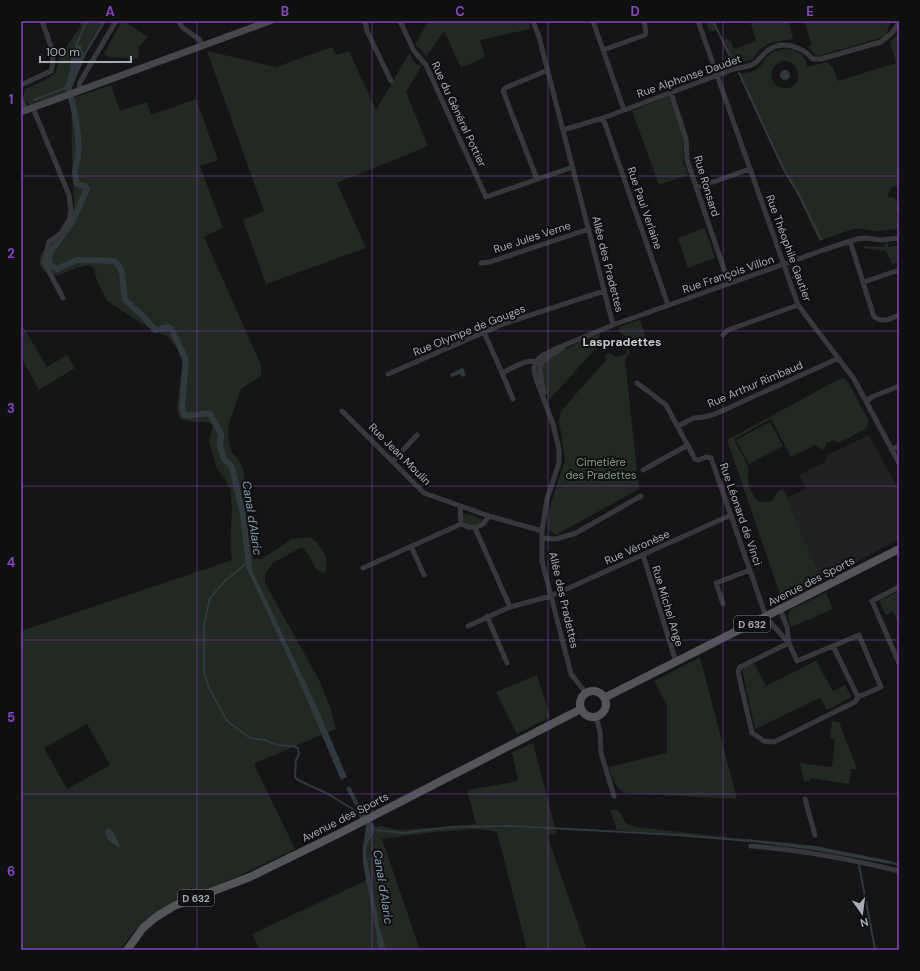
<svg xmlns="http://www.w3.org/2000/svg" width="920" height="971" font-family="'DM Sans',sans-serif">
	<rect width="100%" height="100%" fill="#151517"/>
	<path fill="#212124" d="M869,435L899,491V539L823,580L786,499L806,488L799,475L825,462L827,455Z"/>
	<path fill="#222822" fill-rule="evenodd" d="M79,21H103L84,53L81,48L70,56L69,79L63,87L66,92L30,105L23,98L25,89L46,80L56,72L59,59L64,50L81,26Z
		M122,21H124L148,37L139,47L138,59L110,57L104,54Z
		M434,21H528L530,29L480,40L485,57L461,68L444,31L426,57L421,49L415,45L426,25Z
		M706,21H715L718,30L713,31L709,30Z
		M750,21H789L793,39L770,43L759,50L752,60L732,65L721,41L727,39L729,41H731L734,49L756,41Z
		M804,21H893L889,25L886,36L822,55L816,56L808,46L812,45Z
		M899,32V186H895L892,187L888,194V197L894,198C899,203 899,208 896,214L899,222V229L876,231L862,229H853L819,241L793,185L781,166L738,73C743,73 749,73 754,71C761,68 764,58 771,53C781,47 798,48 805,59C806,61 807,65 807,67L827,62L833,68L838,81L896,63L890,42ZM782,61C806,60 802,95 779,87C767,79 770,66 782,61Z
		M332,47L336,55L349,51L376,110L410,52L412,59L417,65H422L406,92L428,146L337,183L366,248L266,284L243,220L264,211L207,51L276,67Z
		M111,85L120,111L147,102L151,115L196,99L218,160L200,166L223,228L204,237L261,365V376L241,389L229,423L228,435L231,451L239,460L244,473V498L253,559H262L292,539L310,537C322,546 332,559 324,574L316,569L309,556L302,547L273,563L265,574V583L319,680L330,707L336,729L300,744L254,764L295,849L241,875L166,906L144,922L133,933L120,950H21V631L232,560L230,544L232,509L230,489L225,479L216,467L209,440L213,425C201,418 191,426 179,417L177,410L182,363L178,349L168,337L151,329L107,301L97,281L94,269L89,265C85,266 81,267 77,268C66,271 52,282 43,270C30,254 57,239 66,229C69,226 70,221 71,218C76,205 73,194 73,181C72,157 71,132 72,107H76L73,98ZM87,724L110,765L67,789L44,748Z
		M669,96L684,139L683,161L688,175L659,185L632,111Z
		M705,228L715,258L688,268L678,238Z
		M885,243H888V247L899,245V262L892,264L886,251L863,248L864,246L884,247Z
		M640,320L647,340L630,344L627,337L619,332V327Z
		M21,323L47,367L67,355L75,368L39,390L21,357Z
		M600,333L598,346L549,400C546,392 539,374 541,367C545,357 589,338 600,333Z
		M626,347H628L630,353L625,359L639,489L556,535L548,530L549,509L565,460L559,420L561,411L607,359L604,357L608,353L613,355L614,357L627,354Z
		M843,377L849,384L869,421L867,428L839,443L833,440L826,443L825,448L823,450L815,445L791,457L771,419L734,439C738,448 745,457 748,467C749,471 747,475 748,479C749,489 755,505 768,502C775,501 774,496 778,492C779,490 781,490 783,489L788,498L786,499L823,580L782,600L727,440Z
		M770,422L783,446L749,464L736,440Z
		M462,514H469L483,520L480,523L472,526C465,524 462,521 462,514Z
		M899,591V623L893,611L886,615L879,601Z
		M826,593L833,609L791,627L788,617L790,610Z
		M700,657L737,799L625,793C615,788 612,778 609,767L667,753V705L654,681Z
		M816,661L833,691L845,685L851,696L850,698L827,710L820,698L755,729L742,670L744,667L754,663L766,686Z
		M537,675L550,717L517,734L496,692Z
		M832,721L839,722L857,769H851L849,784L810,778V781H804L800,763L832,767L835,740L830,738Z
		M533,743L557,834L547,835L587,950H527L497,832L478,829L436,832L382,839L420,950H254L259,948L252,934L367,880L379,946L384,945L380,929L366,853L367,845L375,832V828L379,826L400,830L476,824L467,790L518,781L512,752Z
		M610,810H618L626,823L635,827L746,839V841L617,830Z"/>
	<path fill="#30393e" d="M103,21H106L86,54L71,90L66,92L63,87C76,75 63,52 81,44V48L84,53Z
		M780 75a5 5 0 1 1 10 0a5 5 0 1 1-10 0Z
		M463,368L466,375L462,377L460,374L451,377L450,374Z
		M246,559L250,560L251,568L317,707L347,777L341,780L302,688L245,564Z
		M350,786L360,807L368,819L374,825L375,828L374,833L367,845L366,853L380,929L385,945L379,947L363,863V847L366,826L356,812V807L346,788Z
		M107,828H110L113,832L120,846L118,847L107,839L105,832Z
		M746,839L815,846L891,861L890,864L813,850L746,841Z"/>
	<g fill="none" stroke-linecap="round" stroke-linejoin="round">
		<path stroke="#30393e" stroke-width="2" d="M713,21L733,62
			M76,49L77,43L87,21
			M739,73L784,170L798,193L821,239
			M34,100L65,88
			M247,563L225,581L210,598L204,625V672L209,688L227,721L250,738L265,740L277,745L293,746L298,748L299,754L296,760L295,777L298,780L328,794L356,811
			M375,830L403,833L452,827L513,826L678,835L749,841
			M890,862L899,865
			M859,865L875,949"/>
		<path stroke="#30393e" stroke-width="6" d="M69,90C75,112 80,134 78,156C76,169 73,170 77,184L85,186L87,189L72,222L50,253L49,261L52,266L57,269L77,260L114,261L120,267L122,273L125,300L142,315L155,330L169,327L172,330L186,360L182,407L184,415C194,417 204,412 210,414L221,434L220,446L224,459L232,467L243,515L249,565
			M380,939L382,950"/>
		<path stroke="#37383b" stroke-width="5" d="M179,21L182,27L200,40L202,46
			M365,21L367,31L391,81
			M400,21L414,51L426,65L486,197L573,167
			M533,21L539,37L613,325
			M593,21L624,110
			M698,21L798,305L854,379L899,463
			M603,50L645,35L646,32L644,21
			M21,85L51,71C57,55 47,37 42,21
			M80,91L79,87L80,82L116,21
			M671,93L686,139L687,160L729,284
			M21,98L26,111
			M33,108L69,195L71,211L69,220L61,233L49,242L44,262L63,298
			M603,118L668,305
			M563,130L603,118L734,69C741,67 750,67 755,63C759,60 762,55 766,52C781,39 801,46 813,59H821L881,42L892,33L899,23
			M537,179L503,91L505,88L548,70
			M696,188L750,169
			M850,241L874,317C883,323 890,319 899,315
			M481,263L490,262L589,229
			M864,282L899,270
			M484,332L502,373C513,368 529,356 540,364
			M723,335L728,330L798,305
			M502,373L513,399
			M388,374L503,324L604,291
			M637,383L666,405L695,459L699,460L706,457L711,458L764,611L769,621L789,643L797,661L833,646L858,697L855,702L774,742L764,741L752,733L738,672L740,667L789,643
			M544,393C538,361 534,366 563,348
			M867,401L872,397L899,386
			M342,411L424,493L489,516L542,531
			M678,426L694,418L704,417L715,414L839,358
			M892,449L899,446
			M393,461L417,435
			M643,470L688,445
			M460,506L461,524
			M489,516L483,524L475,528L510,607
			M542,538L556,539L576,533L641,496
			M411,546L424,575
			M643,555L676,662
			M363,568L461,524L468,527L475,528
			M899,587L872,601L899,663
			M723,604L716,583L750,570
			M780,609L787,627L789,642
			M487,616L507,663
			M468,626L510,607L551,596L731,515
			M833,646L859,635L881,687L858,697
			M586,693L571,674L542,561V531L547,499L559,463V450L553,424L535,376L534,368L536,361L543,355L560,347L613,325L829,248L857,239L866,238L881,240L899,238
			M596,717L600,731L601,753L614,796
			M805,799L815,835
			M751,846C802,850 850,859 899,871"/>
		<path stroke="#45474b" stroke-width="7" d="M21,112L270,21"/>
		<path stroke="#53555a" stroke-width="8" d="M580 704a13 13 0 1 1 26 0a13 13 0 1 1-26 0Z
			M604,698L899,549
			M127,950L143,928L156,917L174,906L250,877L338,834L581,709"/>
	</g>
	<path fill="none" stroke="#8446bd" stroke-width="1" stroke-opacity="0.55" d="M197,21V950M372,21V950M548,21V950M723,21V950M21,176H899M21,331H899M21,486H899M21,640H899M21,794H899"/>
	<g text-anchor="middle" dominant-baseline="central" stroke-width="4" stroke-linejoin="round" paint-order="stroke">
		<g fill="#101012" stroke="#7a7e84" stroke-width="1">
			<rect x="734" y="616" width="36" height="16" rx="3"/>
			<rect x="178" y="890" width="36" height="16" rx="3"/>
		</g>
		<g font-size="10" font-weight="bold" fill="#a8adb5">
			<text x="752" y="624">D 632</text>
			<text x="196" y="898">D 632</text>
		</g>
		<g font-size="11" fill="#a8adb5" stroke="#101012">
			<text transform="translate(689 76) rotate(-19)">Rue Alphonse Daudet</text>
			<text transform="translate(459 114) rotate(65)">Rue du Général Pottier</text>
			<text transform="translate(707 186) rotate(73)">Rue Ronsard</text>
			<text transform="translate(645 208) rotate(71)">Rue Paul Verlaine</text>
			<text transform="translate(532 237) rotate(-18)">Rue Jules Verne</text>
			<text transform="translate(789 248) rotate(70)">Rue Théophile Gautier</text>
			<text transform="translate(608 264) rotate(76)">Allée des Pradettes</text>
			<text transform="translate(728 274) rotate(-19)">Rue François Villon</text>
			<text transform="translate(469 330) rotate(-22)">Rue Olympe de Gouges</text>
			<text transform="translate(755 384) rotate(-23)">Rue Arthur Rimbaud</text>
			<text transform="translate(400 454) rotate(45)">Rue Jean Moulin</text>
			<text transform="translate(741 514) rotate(71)">Rue Léonard de Vinci</text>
			<text transform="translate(637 547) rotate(-24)">Rue Véronèse</text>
			<text transform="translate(811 581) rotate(-27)">Avenue des Sports</text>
			<text transform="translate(564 600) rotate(77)">Allée des Pradettes</text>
			<text transform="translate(668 606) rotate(73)">Rue Michel Ange</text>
			<text transform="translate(345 817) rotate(-27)">Avenue des Sports</text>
		</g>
		<g font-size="11" fill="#829e81" stroke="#101012">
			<text x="601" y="462">Cimetière<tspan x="601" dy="13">des Pradettes</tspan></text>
		</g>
		<g font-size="12" font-weight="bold" fill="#c9ccd2" stroke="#101012">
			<text x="622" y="342">Laspradettes</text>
		</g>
		<g font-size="12" font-style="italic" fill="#839cad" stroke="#101012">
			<text transform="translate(252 518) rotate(81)">Canal d'Alaric</text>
			<text transform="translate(383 887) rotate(81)">Canal d'Alaric</text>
		</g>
	</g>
	<rect width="920" height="971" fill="none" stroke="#101012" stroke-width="44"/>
	<g transform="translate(862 913) rotate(166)" stroke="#101012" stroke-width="3" paint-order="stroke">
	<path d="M0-3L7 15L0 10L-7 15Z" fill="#a8adb5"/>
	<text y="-6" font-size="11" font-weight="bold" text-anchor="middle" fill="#a8adb5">N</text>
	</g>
	<path d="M40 56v6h91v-6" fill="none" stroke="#a8adb5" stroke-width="2"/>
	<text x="46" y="56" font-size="12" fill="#a8adb5" stroke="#101012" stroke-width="3" paint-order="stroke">100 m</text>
	<rect x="22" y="22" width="876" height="927" fill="none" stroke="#8446bd" stroke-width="1.5"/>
	<g font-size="13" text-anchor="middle" font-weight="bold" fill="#8446bd">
		<text x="110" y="16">A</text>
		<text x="285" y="16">B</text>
		<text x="460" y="16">C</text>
		<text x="635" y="16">D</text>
		<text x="810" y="16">E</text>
		<text x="11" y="104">1</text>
		<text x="11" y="258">2</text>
		<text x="11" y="413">3</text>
		<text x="11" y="567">4</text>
		<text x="11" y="722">5</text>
		<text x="11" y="876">6</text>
	</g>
</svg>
